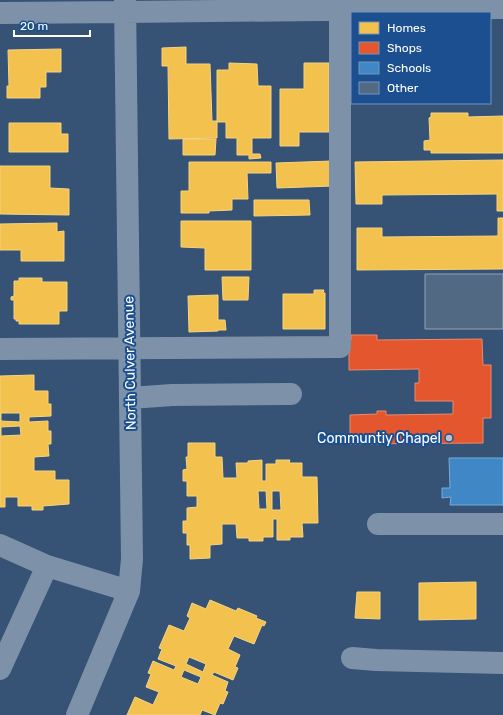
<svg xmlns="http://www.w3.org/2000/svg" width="503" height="715" font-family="Rubik,sans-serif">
	<rect width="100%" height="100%" fill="#365274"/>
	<path fill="#f2c14e" stroke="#f6d483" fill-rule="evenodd" d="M186,47V64H210L212,121H217V138L169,139L168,66H162V48Z
		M61,49V72H46V87H40V98H7V86H9L8,50Z
		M229,63L257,64L258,86H271V138H252V154H260L261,158L249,159V155H237V138H226V122H217V70H229Z
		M304,63H329V132H299V146H280V89H304Z
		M431,113H468V117L503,116V153H431V150H424V141L430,140L429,118L431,117Z
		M9,123H61V134H68V152H9Z
		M183,139H216L215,155H183Z
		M503,160V211H497V194L382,195V204H356L355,162Z
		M332,161L333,186L277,188L276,163Z
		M189,162H271V173H247L248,199H232V210L209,211V213H181V191H189Z
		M0,166H50V188L69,189V215L0,214Z
		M254,200H309L310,215L254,216Z
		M498,218H503V269L357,270V228H382V237L498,236Z
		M181,221H251V270H205V248L181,247Z
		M57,223V232L64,231V261H21V250H0V224Z
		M222,277H249L248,300H223Z
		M19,278H42V282H67V311H59V324H19V321H16V319H14V300H11V297L14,296V281H19Z
		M314,290H324L323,293H325V329H283V294H314Z
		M218,295V320H225L226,330H218V331L189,332L188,296Z
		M34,375V391H48V404H51V416L29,417V422L48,421V431H51V444H48L49,456L34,457V471H55V480H69V504L43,506V510H32V506H18V497H5V507H0V376ZM1,413H20V422L1,421ZM20,426L21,435L1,436V427Z
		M188,443H215V457H222L223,478H237L236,463H248V461L262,460V481H266V464H276V460H290L289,463H302V477H317L318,523H302L303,537H290V540H277V519H273V537H263V541H249V538H237L236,524H222V544L210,545V558L190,559V545H187V533H183V521H187V508L197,507V496H187V481H183V470L187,469L186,457H188ZM258,491H266L267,509H259ZM272,491H280L281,510H272Z
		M476,582V619L419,620V583Z
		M357,592H380V619L355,618Z
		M210,600L236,611L238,608L257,616L256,618L266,622L264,626L262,625L254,644L234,636L228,649L240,655L235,667L238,668L233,680L214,672L212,675L228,682L225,691L228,692L223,704L220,703L215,715L202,710L200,715H127L135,697L153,705L159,692L146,687L151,674L148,673L153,661L174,670L176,666L158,659L162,649L159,648L169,625L184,631L190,618L187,616L192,603L206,609ZM189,657L206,664L203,672L186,664ZM184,670L201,677L198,684L181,677Z"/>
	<path fill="#e4572e" stroke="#ec896d" d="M351,335H377V340L482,339L483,365H491V418H483V443L350,444V415L377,414V411H386V415L453,414V401H415V383H419V369L349,370V340H351Z"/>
	<path fill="#3f88c5" stroke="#79acd6" d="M449,458H503V505H450L451,497L442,498V488H450Z"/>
	<path fill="#526984" stroke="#92a2b6" d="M425,274H503V329H425Z"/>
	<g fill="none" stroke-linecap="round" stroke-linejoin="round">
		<path stroke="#7d92a8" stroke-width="22" d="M0,13L125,12L503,8
			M0,349L340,347V0
			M130,398L172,395L291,394
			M378,524H503
			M0,545L47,566
			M352,658L376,660L503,663
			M0,669L47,566L129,591
			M77,715L129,591L132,559L125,0"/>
	</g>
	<circle fill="#b9c2ce" stroke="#1b4f8f" stroke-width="1.5" cx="449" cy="438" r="4"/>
	<g text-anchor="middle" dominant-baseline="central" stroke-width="4" stroke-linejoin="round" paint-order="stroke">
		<g font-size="14" fill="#fff" stroke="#1b4f8f">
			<text transform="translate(130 363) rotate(-91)">North Culver Avenue</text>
		</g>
		<g font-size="14" fill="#fff" stroke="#1b4f8f" text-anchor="end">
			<text x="441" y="438">Communtiy Chapel</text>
		</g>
	</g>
	<rect x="351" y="12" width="140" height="92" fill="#1b4f8f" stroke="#7695bc"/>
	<rect x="359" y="22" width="20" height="12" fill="#f2c14e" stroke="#7695bc"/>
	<text x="387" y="32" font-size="12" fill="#ffffff">Homes</text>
	<rect x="359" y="42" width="20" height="12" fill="#e4572e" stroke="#7695bc"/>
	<text x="387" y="52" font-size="12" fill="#ffffff">Shops</text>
	<rect x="359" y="62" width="20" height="12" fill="#3f88c5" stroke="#7695bc"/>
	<text x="387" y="72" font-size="12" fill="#ffffff">Schools</text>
	<rect x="359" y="82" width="20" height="12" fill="#526984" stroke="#7695bc"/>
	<text x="387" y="92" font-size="12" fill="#ffffff">Other</text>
	<path d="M14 30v6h76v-6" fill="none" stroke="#ffffff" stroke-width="2"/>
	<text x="20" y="30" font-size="12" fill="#ffffff" stroke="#1b4f8f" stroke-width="3" paint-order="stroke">20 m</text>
</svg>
